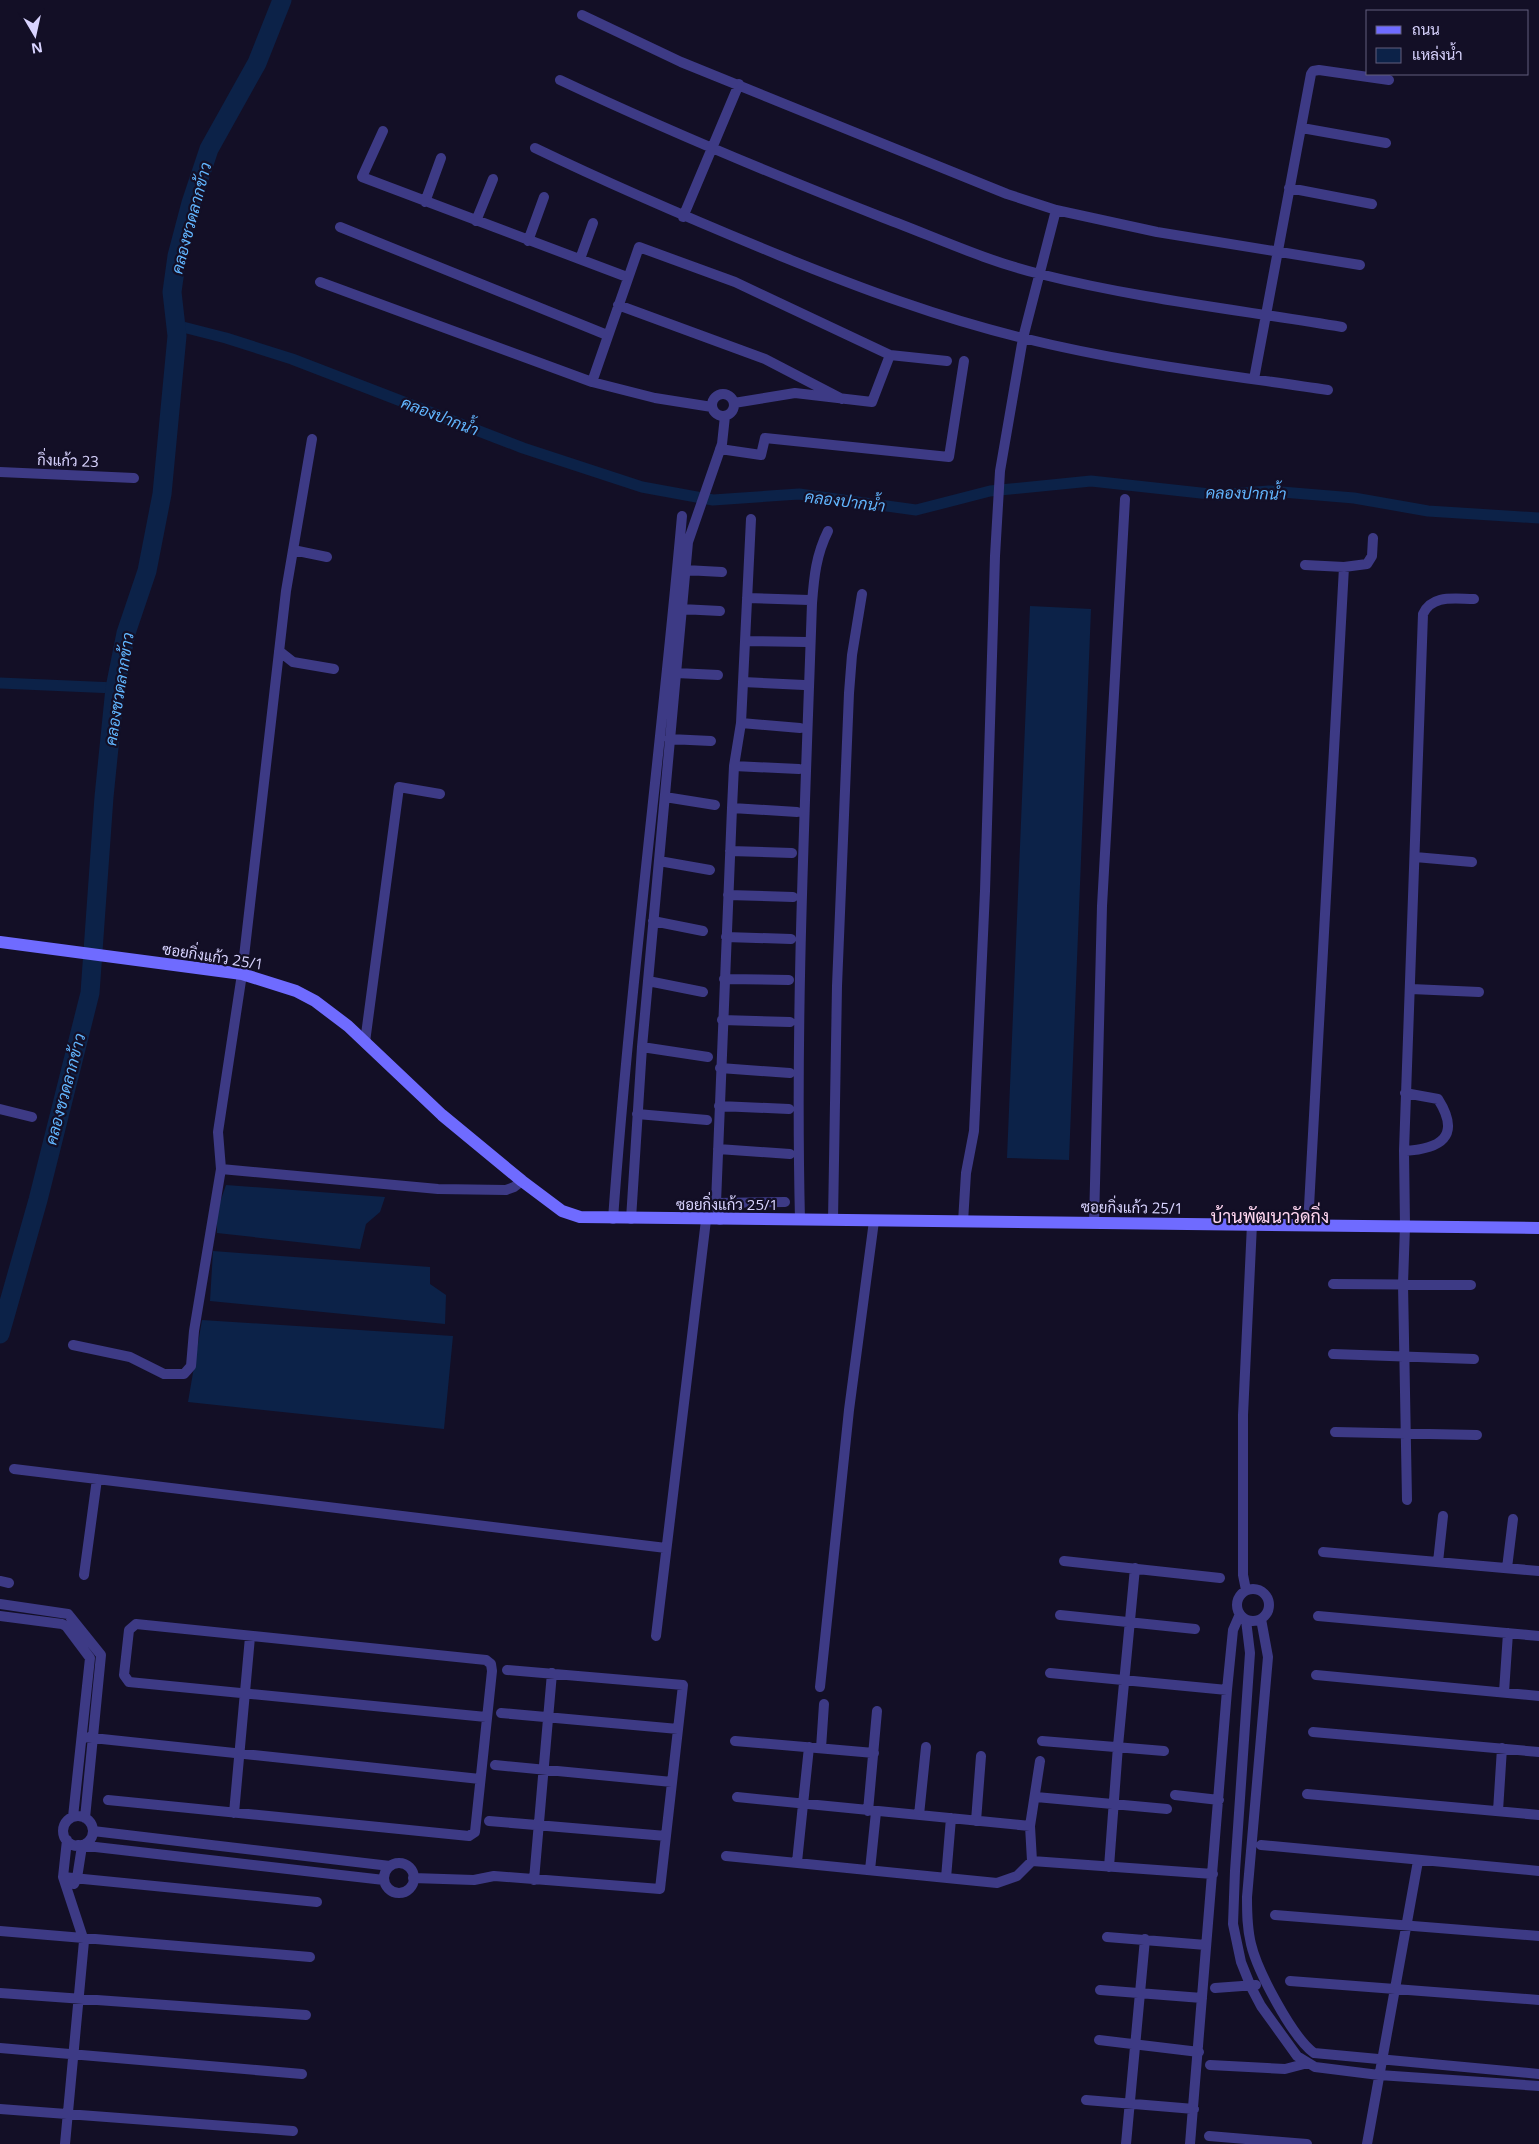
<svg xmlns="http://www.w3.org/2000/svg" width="1539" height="2144" font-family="'Open Sans',Sarabun,sans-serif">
	<rect width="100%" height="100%" fill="#130f26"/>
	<path fill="#0c2248" d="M1030,606L1091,609L1069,1160L1007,1158Z
		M226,1185L385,1197L380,1212L366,1224L360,1249L217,1233V1211Z
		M213,1251L430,1267V1284L446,1295L445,1324L210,1301Z
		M202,1320L453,1336L444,1429L188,1402Z"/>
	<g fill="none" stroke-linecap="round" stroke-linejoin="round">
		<path stroke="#0c2248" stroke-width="11" d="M175,325L226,338L292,359L523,448L642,487L713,500L799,494L916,510L990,491L1091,481L1219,495L1269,491L1354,498L1428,511L1539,518
			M0,683L115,688"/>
		<path stroke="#0c2248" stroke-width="19" d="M0,1334L38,1200L90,993L104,797L115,688L126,633L147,571L162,494L177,336L172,292L177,256L191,203L209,149L257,63L282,0"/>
		<path stroke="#3d3a85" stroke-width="10" d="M582,15L681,62L1007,194L1056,210
			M560,80C666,130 774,175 884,218C935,237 986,261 1040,274C1139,299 1241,310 1342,327
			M1302,128L1386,143
			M383,131L362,177L627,277
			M535,148C616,187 698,222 781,256C860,288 940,318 1023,338C1123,363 1227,375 1328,390
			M1289,188L1372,204
			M425,202L441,158
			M683,217L739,84
			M476,221L493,179
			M340,227L607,335
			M528,241L544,197
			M580,259L593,223
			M320,282L592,382L655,398L712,407
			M618,305L765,359L842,399
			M1254,379L1311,74L1313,71L1319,70L1389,80
			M592,382L639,247L735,282L890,355L947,361
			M712 405a11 11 0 1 1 22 0a11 11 0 1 1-22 0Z
			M734,403L795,393L872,402L890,355
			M720,449L761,455L765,438L949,457L964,361
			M0,472L134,478
			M293,550L327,557
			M1305,565L1344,567L1367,564L1372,556L1373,538
			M685,570L722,572
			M747,598L809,600
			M681,609L720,611
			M746,641L807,642
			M279,651L293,662L334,669
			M676,673L718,675
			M743,682L804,685
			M741,723L800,728
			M669,739L711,741
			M734,766L799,769
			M665,797L715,805
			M732,808L797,812
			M730,851L792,853
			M1415,857L1472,862
			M659,861L710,870
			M728,895L793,897
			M653,921L703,931
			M726,937L791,939
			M724,979L789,980
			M648,981L703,992
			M1411,989L1479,992
			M722,1020L790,1022
			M365,1042L399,787L440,794
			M642,1047L708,1057
			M720,1068L790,1073
			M719,1106L789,1109
			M0,1109L32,1117
			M637,1114L707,1120
			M718,1149L790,1154
			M1404,1151C1440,1149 1462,1137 1438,1099L1405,1093
			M221,1169L438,1189L506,1190L514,1187L522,1181
			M716,1203L785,1202
			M613,1219C630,984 661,750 682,516
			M631,1219L642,1047L688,542L722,444L725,416
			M720,1220L716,1203L732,808L734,766L741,723L751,519
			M800,1220C795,1014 805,809 812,603C814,577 816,555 828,531
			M833,1220L837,986L849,693L852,655L862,594
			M963,1222L966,1173L974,1131L975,1110L985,891L995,556L1000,471L1023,338L1056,210L1157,232L1360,265
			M1094,1223L1102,906L1125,499
			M1308,1225L1344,567
			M1333,1284L1471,1285
			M73,1345L130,1357L164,1374H184L191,1366L194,1331L221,1169L218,1132L242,974L286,591L312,439
			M1333,1354L1474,1359
			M1335,1432L1477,1435
			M14,1469L666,1548
			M1407,1500L1403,1284L1405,1226L1404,1151L1423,614C1432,594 1455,599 1474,599
			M1323,1552L1539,1571
			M1064,1561L1220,1578
			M1438,1562L1443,1516
			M1507,1568L1513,1519
			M84,1575L97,1479
			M0,1581L9,1583
			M1237 1605a16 16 0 1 1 32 0a16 16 0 1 1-32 0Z
			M1246,1590L1243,1575V1415L1252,1224
			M0,1604L68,1614L101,1655L85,1818
			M1060,1615L1195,1629
			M0,1616L62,1624L66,1626L90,1658L73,1817
			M1318,1616L1539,1636
			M1261,1619L1268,1657L1247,1897C1247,1913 1247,1928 1251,1944C1257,1970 1292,2037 1314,2053L1539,2074
			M1246,1620L1250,1653L1235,1871L1233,1924L1241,1962L1251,1987L1261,2006L1297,2056L1315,2067L1379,2075L1539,2086
			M656,1636L706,1220
			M1050,1673L1227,1690
			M1316,1675L1539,1696
			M820,1687L849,1410L874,1221
			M1504,1692L1508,1633
			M501,1713L678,1729
			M1313,1732L1539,1752
			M83,1737L480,1779
			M735,1741L874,1753
			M1042,1741L1164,1751
			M821,1748L824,1704
			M1040,1761L1030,1826L1032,1861L1213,1874
			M495,1765L672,1782
			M1307,1794L1539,1815
			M1175,1795L1219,1800
			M737,1797L1030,1826
			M1036,1797L1167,1809
			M108,1800L469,1836L475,1832L492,1671L491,1664L486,1660L136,1624L129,1630L124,1675L129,1682L486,1717
			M868,1811L877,1711
			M1498,1811L1502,1748
			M234,1813L250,1637
			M919,1815L926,1747
			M63 1831a15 15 0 1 1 30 0a15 15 0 1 1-30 0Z
			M489,1821L666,1836
			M976,1821L981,1756
			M93,1831L390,1866
			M78,1845L384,1880
			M1261,1845L1539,1871
			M726,1856L997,1883L1017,1876L1032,1861
			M797,1862L809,1747
			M384 1878a15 15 0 1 1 30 0a15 15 0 1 1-30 0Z
			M1109,1867L1118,1746L1135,1568
			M870,1870L876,1812
			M63,1877L317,1902
			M413,1878L474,1880L494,1876L660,1889L683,1685L507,1670
			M946,1878L951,1818
			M534,1880L552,1673
			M74,1884L77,1878L82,1846
			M1275,1915L1539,1936
			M0,1931L310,1957
			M1107,1937L1206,1945
			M1290,1981L1539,2000
			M1215,1988L1256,1985
			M1100,1990L1202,1998
			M0,1993L306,2015
			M1099,2040L1199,2052
			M0,2048L302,2074
			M1210,2065L1285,2069L1308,2063
			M1086,2100L1194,2109
			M0,2109L293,2131
			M1209,2136L1307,2144
			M65,2144L84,1941L63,1877L67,1840
			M1126,2144L1145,1939
			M1190,2144L1227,1690L1233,1630L1240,1614
			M1367,2144L1418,1861"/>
		<path stroke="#6f6bff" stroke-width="12" d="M0,942L242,974L296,991L315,1001L348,1026L442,1115L522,1181L562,1211L580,1217L1539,1228"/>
	</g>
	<g text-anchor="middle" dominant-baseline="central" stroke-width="4.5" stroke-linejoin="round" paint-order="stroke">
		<g font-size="15" fill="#d9d4ff" stroke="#130f26">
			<text transform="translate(68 460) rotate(2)">กิ่งแก้ว 23</text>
			<text transform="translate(213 956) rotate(9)">ซอยกิ่งแก้ว 25/1</text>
			<text x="727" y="1204">ซอยกิ่งแก้ว 25/1</text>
			<text transform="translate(1132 1207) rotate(1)">ซอยกิ่งแก้ว 25/1</text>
		</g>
		<g font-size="16" font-style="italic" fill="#62b6ff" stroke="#130f26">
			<text transform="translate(191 218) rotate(-75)">คลองชวดลากข้าว</text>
			<text transform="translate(440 416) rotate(21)">คลองปากน้ำ</text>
			<text transform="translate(1246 493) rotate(1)">คลองปากน้ำ</text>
			<text transform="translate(845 501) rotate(7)">คลองปากน้ำ</text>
			<text transform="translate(119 689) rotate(-81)">คลองชวดลากข้าว</text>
			<text transform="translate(65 1089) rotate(-75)">คลองชวดลากข้าว</text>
		</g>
		<g font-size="18" fill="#ffd6f0" stroke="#130f26">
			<text x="1270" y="1216">บ้านพัฒนาวัดกิ่ง</text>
		</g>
	</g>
	<rect x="1366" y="10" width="162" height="65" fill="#130f26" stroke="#625e7d"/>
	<rect x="1376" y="26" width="25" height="8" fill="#6f6bff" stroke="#625e7d"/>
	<text x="1412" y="35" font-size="15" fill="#d9d4ff">ถนน</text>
	<rect x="1376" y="48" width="25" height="15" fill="#0c2248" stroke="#625e7d"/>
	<text x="1412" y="60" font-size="15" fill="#d9d4ff">แหล่งน้ำ</text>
	<g transform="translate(35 35) rotate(171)" stroke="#130f26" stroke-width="4" paint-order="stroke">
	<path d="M0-4L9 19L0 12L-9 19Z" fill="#d9d4ff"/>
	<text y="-8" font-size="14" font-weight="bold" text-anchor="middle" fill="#d9d4ff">N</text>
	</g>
</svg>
